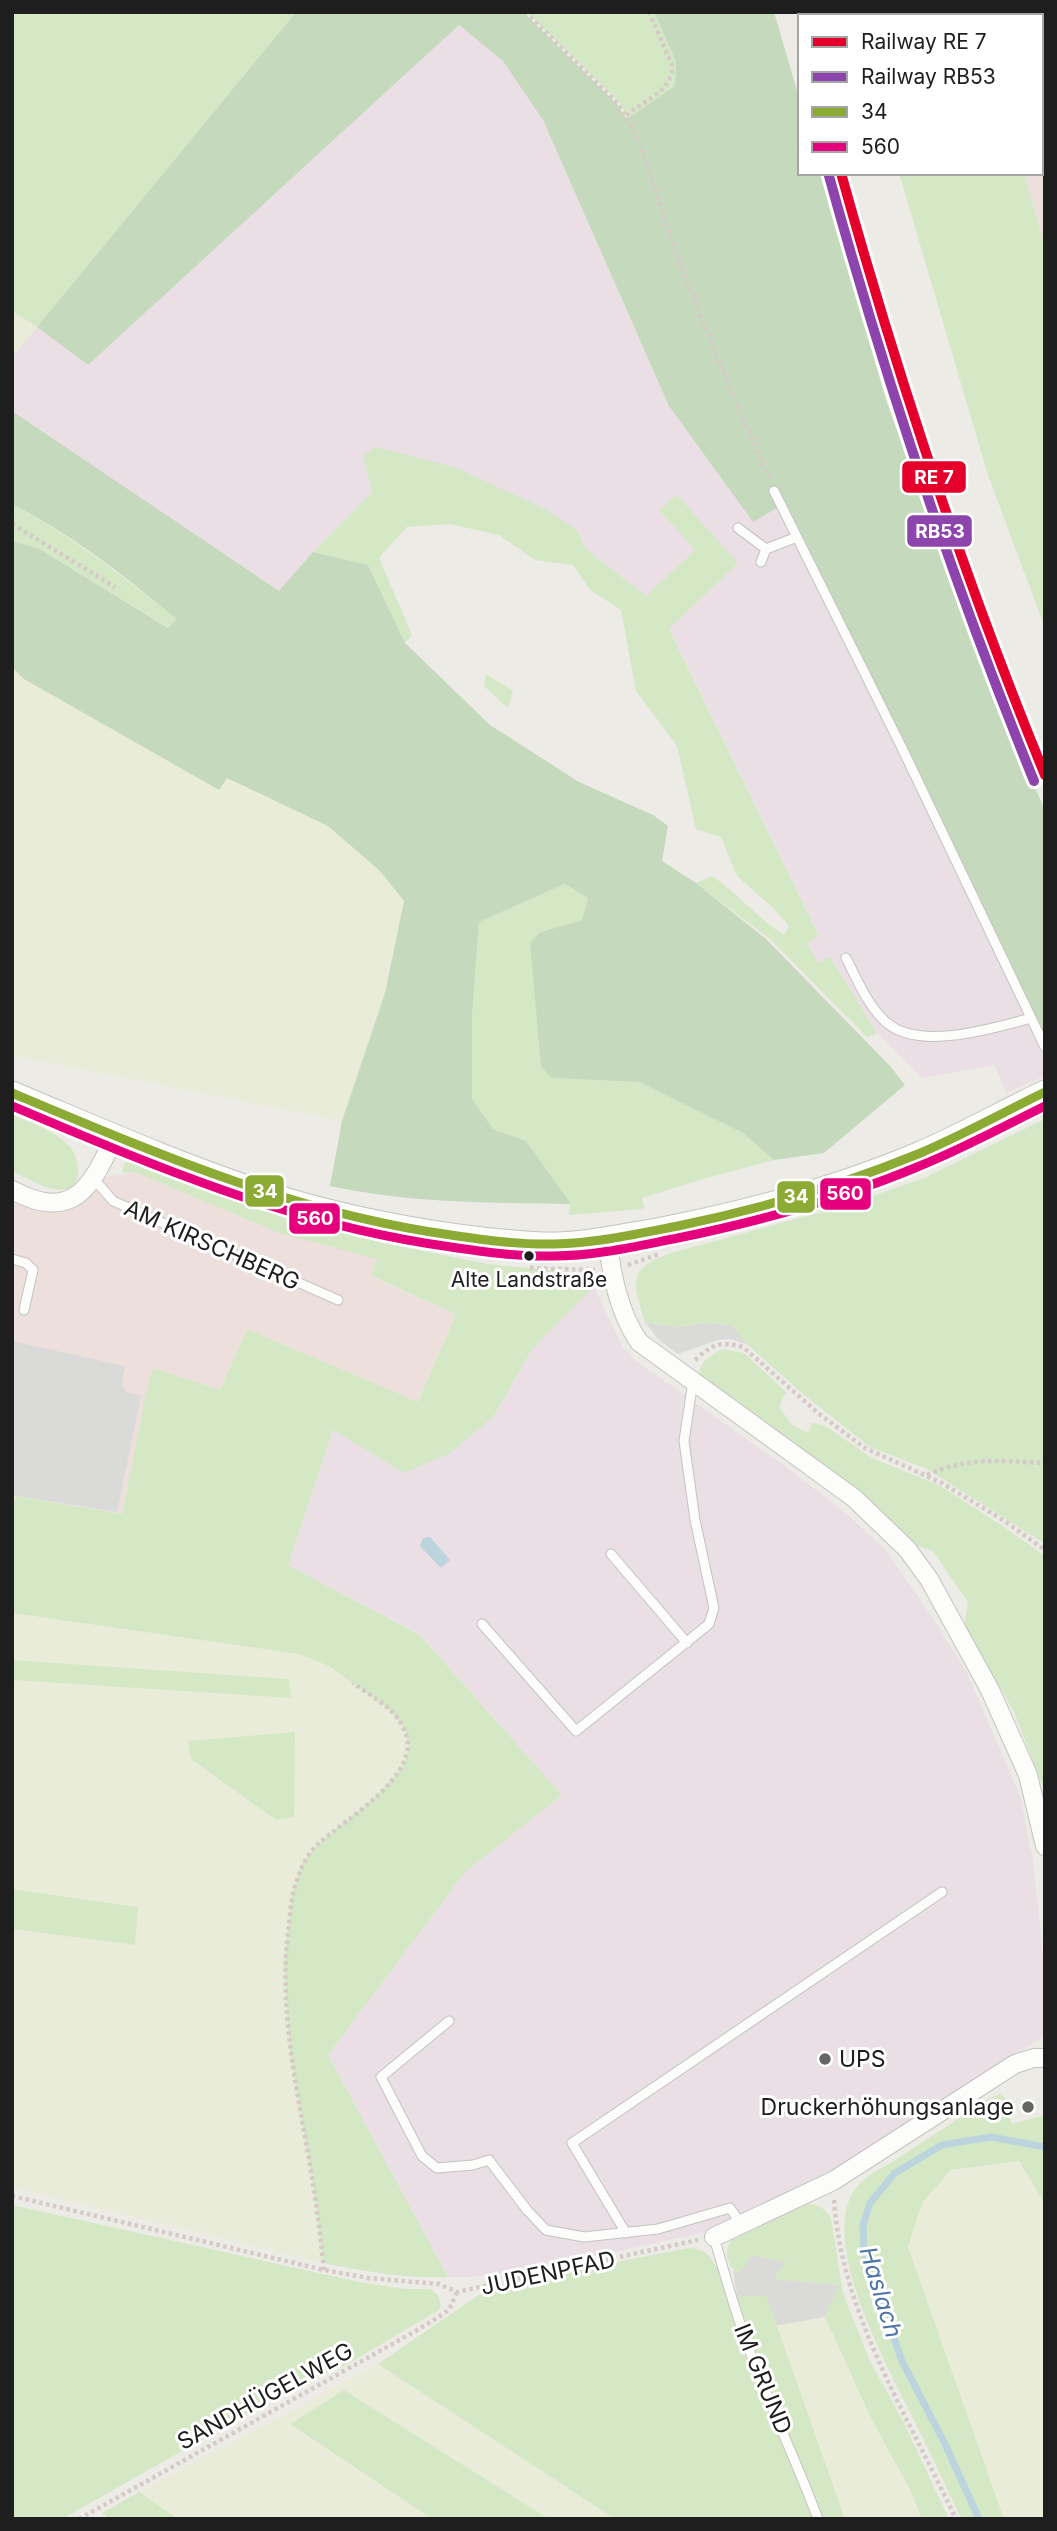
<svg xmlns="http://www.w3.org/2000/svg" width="1057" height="2531" font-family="Inter,sans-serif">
	<rect width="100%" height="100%" fill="#ecebe6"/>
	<path fill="#ede0dc" d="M980,12H1045V247L1024,173H1041V16H981Z
		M135,1172L377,1259L371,1277L456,1314L418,1402L247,1329L220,1390L154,1368L148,1385L122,1514L12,1495V1179L53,1197L96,1179Z"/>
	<path fill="#e9dfe4" d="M458,24L503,61L543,120L669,406L753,522L779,507L1045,1055V1076L1006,1093L995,1065L922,1078L877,1033L830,957L818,963L806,942L819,935L669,628L738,563L659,510L695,550L646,596L586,549L577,530L363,456L372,492L313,552L279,592L12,411V357L37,327L88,365Z
		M594,1287L622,1346L635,1360L786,1467L847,1514L887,1552L938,1626L967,1673L1020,1796L1033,1861L1045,1973V2031L1042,2037L904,2130L867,2152L714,2230L570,2262L472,2277H448L328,2055L466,1871L562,1795L420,1634L288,1565L333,1430L404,1473L494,1416L532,1349Z"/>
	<path fill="#dadad8" d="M645,1322L676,1327L704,1323L732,1325L748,1345L730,1339L718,1340L678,1354L658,1339Z
		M12,1341L125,1366L121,1386L125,1388V1392L141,1396L117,1512L12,1495Z
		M755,2255L787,2262L774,2279L840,2285L825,2317L776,2326L766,2296L737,2297L733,2270L738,2272L750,2257Z"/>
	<path fill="#eaecda" d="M12,311L37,327L12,357Z
		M12,667L24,679L219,790L227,778L328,826L379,870L404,901L385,993L342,1121L12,1056Z
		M12,1613L299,1654L329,1665L389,1709L405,1729L409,1751L398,1773L375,1797L317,1845L302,1865L292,1896L290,2051L314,2191L323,2263L12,2187Z
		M1019,2161L1045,2204V2519H1004L908,2248L921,2203L951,2171Z
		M826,2317L871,2417L909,2488L922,2519H844L776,2326Z
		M378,2364L615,2519H549L344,2390L290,2425L432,2519H178L139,2492Z"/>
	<path fill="#d5e8c6" d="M12,12H296L37,327L12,311Z
		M526,12H654L676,62L675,86L629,118L618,101Z
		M851,12H980L981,16H852Z
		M899,173H1024L1045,247V628L987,472Z
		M376,447L457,468L543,508L577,530L586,549L646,596L695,550L659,510L677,495L738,563L669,629L819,936L807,943L818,963L830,957L877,1033L867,1037L770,939L696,883L712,876C739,894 758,919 784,935L789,926L774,909L737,876L721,837L696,829L677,746L636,691L621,610L590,590L573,565L535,560L499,535L450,524L407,527L379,558L412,635L405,643L368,565L313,552L372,492L363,456Z
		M12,504C71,535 124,578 178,619L169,628L38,548L12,541Z
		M486,674L513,691L508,708L484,686Z
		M565,884L588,898L582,920L541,932L551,1078L639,1082L743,1133L774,1160L706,1178L642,1198L644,1207L642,1209L569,1215L570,1204L526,1141L493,1129L472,1099V1016L479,922Z
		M12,1115C32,1123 53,1130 69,1146C75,1151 78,1163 78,1171C77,1209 28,1179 12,1171Z
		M1045,1119V1544L927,1469L870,1447L803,1394L748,1345L732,1325L704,1323L676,1327L645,1322C633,1283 626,1268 671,1253L847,1205L924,1178Z
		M125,1162L144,1164L295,1219L383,1243L488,1264L575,1273L584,1276L594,1287L532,1349L494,1416L450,1453L404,1473L333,1430L288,1565L420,1635L562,1795L466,1871L328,2055L448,2277C405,2279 365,2271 323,2263L314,2190L290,2052L284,1964L292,1896L301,1865L317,1845L375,1797L398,1773L409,1751L405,1729L389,1709L329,1666L299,1654L12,1613V1509L16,1496L122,1514L148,1385L153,1368L220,1390L247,1329L418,1402L456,1314L371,1276L377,1259L279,1233L135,1172L122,1173Z
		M722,1349L744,1353L786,1392L779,1407L792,1425L808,1433L812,1423L824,1425L872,1458L939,1485L1001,1525L1045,1556V1792L1014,1712L964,1626L968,1602L933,1551L908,1543L700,1380C697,1362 709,1357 722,1349Z
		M12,1660L289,1679L291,1698L12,1680Z
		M295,1732L294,1817L276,1820L191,1759L188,1741Z
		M12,1889L138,1907L135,1945L12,1929Z
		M1000,2094L1006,2099L1012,2124L1045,2115V2204L1019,2161L951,2170L922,2203L908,2247L1004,2519H961C946,2487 931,2454 915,2422C890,2372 816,2240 856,2188C867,2174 881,2169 895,2160C925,2141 955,2121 984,2101Z
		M808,2204C819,2204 825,2209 831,2218L843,2293L869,2359L905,2425L949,2519H922L909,2488L871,2418L825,2317L839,2285L773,2279L786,2262L756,2256L750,2257L743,2270L738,2272C726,2267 724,2251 731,2240Z
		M12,2205L364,2283L406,2289H430L438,2295L441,2304L439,2310L346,2365L288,2391L62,2519H12Z
		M688,2248C704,2249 710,2254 717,2268L743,2351L798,2478L813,2519H615L378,2364L477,2296L495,2286Z
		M766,2295L845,2519H824L754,2347L737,2297Z
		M344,2390L549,2519H432L290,2424Z
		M139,2492L178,2519H110L102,2513Z"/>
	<path fill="#c5d9bd" d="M296,12H523L616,103L627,119L675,86L676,62L654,12H774L800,101V173H820L887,403L1003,718L1045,810V1040L828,590L784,504L753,522L669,406L543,120L503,61L459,25L88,365L37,327Z
		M12,411L279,591L313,552L368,565L405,643L490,725L579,782L653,815L668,826L662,861L696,883L766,939L890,1066L905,1085L824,1153L774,1160L743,1133L639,1082L551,1078L541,1066L530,942L541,932L582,920L588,898L565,884L479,922L472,1016V1099L493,1129L526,1141L571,1204C491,1203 408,1203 330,1186L342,1121L385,993L404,901L379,870L328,826L227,778L219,790L24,679L12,667V541L38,548L168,628L177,619C126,577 71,534 12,504Z"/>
	<path fill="#bbd4de" d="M430,1537L450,1560L441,1568L420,1546L423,1538Z"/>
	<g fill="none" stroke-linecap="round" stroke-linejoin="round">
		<path stroke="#bbd4de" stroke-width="7" d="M979,2519L945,2444L902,2361L864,2251L863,2225L870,2203L895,2173L942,2145L991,2137L1045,2147"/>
		<defs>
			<path id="service" d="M774,491L902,748L1045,1047
				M738,528L766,549L797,537
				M761,562L766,549
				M846,958C857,979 868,1007 887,1023C920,1051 994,1028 1031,1018
				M94,1179L113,1201L338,1300
				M12,1259L26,1263L33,1270L24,1310
				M611,1554L687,1643
				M482,1624L576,1731L709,1624L714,1608L695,1520L684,1441L693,1381
				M449,2021L381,2077L422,2156L437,2168L473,2165L489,2160L527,2210L546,2230L584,2237L658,2229L730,2208L741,2224
				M626,2233L572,2143L942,1892
				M714,2237C725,2275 735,2312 749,2349C770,2407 797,2462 818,2519"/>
			<path id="minor" d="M12,1190C74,1223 91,1187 115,1136
				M607,1239C612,1275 618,1311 639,1342L854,1498L907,1549L929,1579L990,1690L1028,1775L1045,1846
				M714,2237L833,2181L1015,2064L1034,2058H1045"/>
			<path id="tertiary" d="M12,1093C96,1128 179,1165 265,1193C347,1220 457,1240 543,1244C581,1245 620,1236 657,1230C745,1213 835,1189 918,1154C961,1136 1003,1112 1045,1092"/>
		</defs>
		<use href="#service" stroke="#c3c3c1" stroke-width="11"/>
		<use href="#minor" stroke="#c3c3c1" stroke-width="20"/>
		<use href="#tertiary" stroke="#c3c3c1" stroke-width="25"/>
		<path stroke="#d5cac7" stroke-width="4.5" stroke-dasharray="3.5 3.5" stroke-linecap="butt" d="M525,12L616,102C646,141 654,191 670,236C700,319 735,400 770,480
			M626,115C644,101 674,90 672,65L649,12
			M12,524L115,587
			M628,1265L659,1254
			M530,1268L595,1270
			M695,1360C713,1344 719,1341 743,1347L818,1413L865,1448L942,1483L1006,1522L1045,1550
			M927,1475C970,1456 999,1461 1045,1463
			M12,2196L324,2270L368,2278L439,2284L457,2292L698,2240
			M834,2200C842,2315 908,2416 956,2519
			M324,2270C321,2243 318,2217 314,2190C301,2105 278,2020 288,1932C290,1919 290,1904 294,1890C299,1873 304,1857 318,1844C345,1819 426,1774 404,1729C395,1708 371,1696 353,1683
			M79,2519L421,2328L449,2310L457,2292"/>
		<use href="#service" stroke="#fcfcfb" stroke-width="9"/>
		<use href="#minor" stroke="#fcfcfb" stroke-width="18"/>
		<use href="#tertiary" stroke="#fcfcfb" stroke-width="23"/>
		<defs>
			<path id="bus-1" d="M12,1093C155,1153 296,1214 451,1235C485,1240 520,1245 554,1244C596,1243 637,1234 678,1226C760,1209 840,1186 918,1154C961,1136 1002,1113 1045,1092"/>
			<path id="bus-2" d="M12,1106C156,1167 295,1226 451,1247C485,1252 520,1257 554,1256C595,1256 637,1246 678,1238C761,1221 844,1198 922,1165C964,1148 1004,1126 1045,1106"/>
		</defs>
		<use href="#bus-1" stroke="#fff" stroke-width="14"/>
		<use href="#bus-2" stroke="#fff" stroke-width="14"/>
		<use href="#bus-1" stroke="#8bab34" stroke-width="9"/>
		<use href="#bus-2" stroke="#e5007d" stroke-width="9"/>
		<defs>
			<path id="rail-1" d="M841,173C898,378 964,578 1045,775"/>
			<path id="rail-2" d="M829,176C886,382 953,583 1034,781"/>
		</defs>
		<use href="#rail-1" stroke="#fff" stroke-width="16"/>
		<use href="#rail-2" stroke="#fff" stroke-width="16"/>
		<use href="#rail-1" stroke="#e4002b" stroke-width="10"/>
		<use href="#rail-2" stroke="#8e44ad" stroke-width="10"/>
	</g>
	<circle fill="#1e1e1e" stroke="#fff" stroke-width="2.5" cx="529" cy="1256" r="6"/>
	<g fill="#666664" stroke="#fff" stroke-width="2.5">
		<circle cx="825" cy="2059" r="7"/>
		<circle cx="1028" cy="2107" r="7"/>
	</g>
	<g text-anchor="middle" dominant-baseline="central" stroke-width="6" stroke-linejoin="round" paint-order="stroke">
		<g font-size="21" fill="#1e1e1e" stroke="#fff">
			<text x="529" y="1279">Alte Landstraße</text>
		</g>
		<g font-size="23" fill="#1e1e1e" stroke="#fff">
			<text transform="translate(212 1245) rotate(24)">AM KIRSCHBERG</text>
			<text transform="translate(548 2273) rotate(-12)">JUDENPFAD</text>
			<text transform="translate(763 2379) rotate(68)">IM GRUND</text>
			<text transform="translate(265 2396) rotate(-29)">SANDHÜGELWEG</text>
		</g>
		<g font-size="23" fill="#1e1e1e" stroke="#fff" text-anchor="start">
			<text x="839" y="2059">UPS</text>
			<text x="1014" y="2107" text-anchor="end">Druckerhöhungsanlage</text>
		</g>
		<g font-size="24" font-style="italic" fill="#4f74a8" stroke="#fff">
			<text transform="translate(881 2292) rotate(73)">Haslach</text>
		</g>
	</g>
	<g stroke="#fff" stroke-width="2.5">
		<rect x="901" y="460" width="66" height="34" rx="7" fill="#e4002b"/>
		<rect x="906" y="514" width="67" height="34" rx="7" fill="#8e44ad"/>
		<rect x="244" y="1174" width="41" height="34" rx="7" fill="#8bab34"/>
		<rect x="819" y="1177" width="53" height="34" rx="7" fill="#e5007d"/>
		<rect x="776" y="1180" width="40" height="34" rx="7" fill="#8bab34"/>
		<rect x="288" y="1202" width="53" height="33" rx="7" fill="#e5007d"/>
	</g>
	<g font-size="19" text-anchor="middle" font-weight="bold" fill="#fff">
		<text x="934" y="484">RE 7</text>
		<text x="940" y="538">RB53</text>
		<text x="265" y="1198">34</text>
		<text x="845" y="1200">560</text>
		<text x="796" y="1203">34</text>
		<text x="315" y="1225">560</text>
	</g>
	<rect width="1057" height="2531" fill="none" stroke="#1e1e1e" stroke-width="28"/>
	<rect x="798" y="14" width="245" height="161" fill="#ffffff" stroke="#a5a5a5" stroke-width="2"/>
	<rect x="812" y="37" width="35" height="10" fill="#e4002b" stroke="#a5a5a5" stroke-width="2"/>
	<text x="861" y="49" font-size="21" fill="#1e1e1e">Railway RE 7</text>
	<rect x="812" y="72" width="35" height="10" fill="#8e44ad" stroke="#a5a5a5" stroke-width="2"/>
	<text x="861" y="84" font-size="21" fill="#1e1e1e">Railway RB53</text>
	<rect x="812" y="107" width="35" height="10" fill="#8bab34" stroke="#a5a5a5" stroke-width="2"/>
	<text x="861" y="119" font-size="21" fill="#1e1e1e">34</text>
	<rect x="812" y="142" width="35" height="10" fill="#e5007d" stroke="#a5a5a5" stroke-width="2"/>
	<text x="861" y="154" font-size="21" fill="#1e1e1e">560</text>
</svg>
